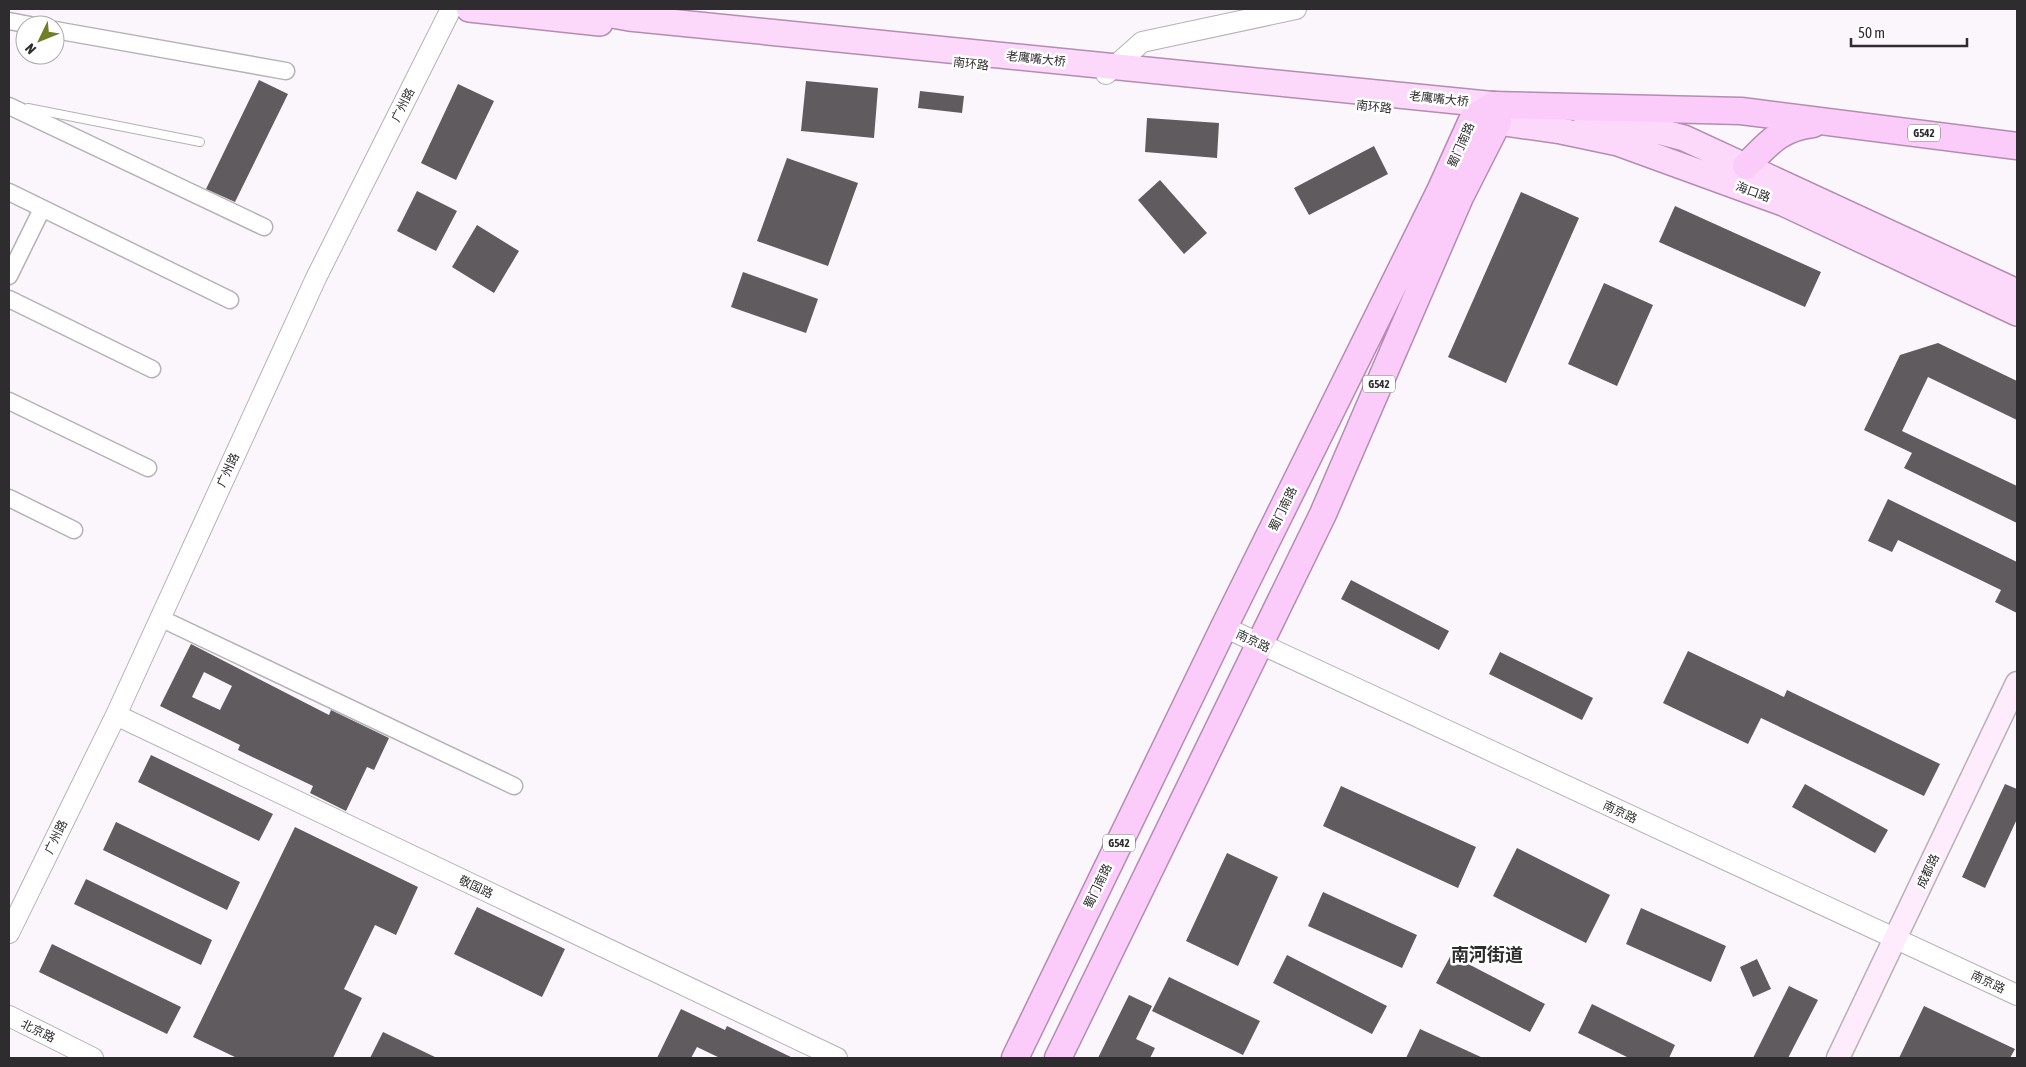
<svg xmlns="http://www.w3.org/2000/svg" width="2026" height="1067" font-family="'Asap Condensed','Noto Sans SC',sans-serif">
	<rect width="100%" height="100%" fill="#fbf6fb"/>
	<path fill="#605b5f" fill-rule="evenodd" d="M259,80L288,94L235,202L206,189Z
		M806,81L878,88L874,138L801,131Z
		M458,84L494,101L456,180L421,163Z
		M920,91L964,96L962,113L918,108Z
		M1147,118L1219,123L1217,158L1145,152Z
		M1374,146L1388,174L1309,215L1294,188Z
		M787,158L858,183L828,266L757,241Z
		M1160,180L1207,233L1184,254L1138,200Z
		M417,191L457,211L436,251L397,231Z
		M1521,192L1579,218L1506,383L1448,357Z
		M1675,206L1821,272L1805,307L1659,242Z
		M477,225L519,251L494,293L452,267Z
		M743,272L818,299L806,333L731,307Z
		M1604,283L1653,305L1617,386L1568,364Z
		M1938,343L2017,381V420L1928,377L1902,431L2017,486V523L1904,468L1912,453L1864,430L1900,355Z
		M1888,499L2017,562V613L1995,602L2001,590L1898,540L1892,552L1868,541Z
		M1351,580L1449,631L1439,650L1341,599Z
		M191,644L329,715L331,710L389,738L374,770L367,767L346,811L310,793L313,786L238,750L240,745L160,706ZM204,672L232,686L220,710L192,697Z
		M1688,651L1784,697L1787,690L1940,764L1924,796L1761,718L1748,744L1663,703Z
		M1500,652L1593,698L1582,720L1489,674Z
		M151,755L273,814L259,841L138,782Z
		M1805,784L1888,830L1875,853L1792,807Z
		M2005,784L2017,789V819L1985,888L1962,877Z
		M1341,786L1476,847L1458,888L1323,826Z
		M116,822L240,882L227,910L103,850Z
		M295,827L418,887L396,935L375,925L344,989L362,998L333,1058H237L193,1037Z
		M1517,848L1610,895L1586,943L1493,896Z
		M1227,853L1278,877L1238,966L1186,941Z
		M86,879L212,940L201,965L74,904Z
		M1323,892L1417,935L1402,968L1308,926Z
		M477,907L565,949L542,997L454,954Z
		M1641,908L1726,946L1711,982L1626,944Z
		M52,944L181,1007L167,1034L39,972Z
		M1287,955L1387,1006L1372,1034L1273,983Z
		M1451,955L1545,1004L1530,1032L1436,983Z
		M1757,959L1771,989L1753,997L1740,967Z
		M1169,977L1260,1021L1243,1055L1152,1011Z
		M1789,986L1818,1000L1788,1058H1753Z
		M1129,995L1152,1006L1136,1039L1155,1048L1150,1058H1098Z
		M1592,1004L1675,1045L1669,1058H1629L1578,1033Z
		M1924,1006L2015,1049L2010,1058H1899Z
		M681,1009L725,1030L727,1026L793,1058H720L697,1047L691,1058H657Z
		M1420,1029L1483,1058H1406Z
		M383,1032L437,1058H370Z"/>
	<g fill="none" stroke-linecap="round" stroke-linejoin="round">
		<defs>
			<path id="service" d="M28,108L200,142"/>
			<path id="minor" d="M9,21L30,25
				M55,30L286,71
				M9,106L264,227
				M9,192L230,300
				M9,276L42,209
				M9,299L152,369
				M9,401L148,468
				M9,498L74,530
				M160,618L514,786"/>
			<path id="tertiary" d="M1106,74L1142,42L1296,9
				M1224,627L2017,995
				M116,715L837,1058
				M9,933L116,715L316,278L451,9
				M9,1016L93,1058"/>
			<path id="secondary" d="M1838,1058L2017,683"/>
			<path id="primary" d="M469,9L600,23
				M579,9L629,18L1507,106
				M1586,116L1619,121L1684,138L2017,292
				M1498,122L1561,131L1618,143L1783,203L2017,313"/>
			<path id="trunk" d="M1493,105L1741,111L2017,146
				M1746,166C1768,144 1779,128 1813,124
				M1015,1058L1224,627L1440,191L1473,118L1493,105
				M1058,1058L1323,514L1460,197L1498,122L1493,105"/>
		</defs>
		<use href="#service" stroke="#b6b1b6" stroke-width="10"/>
		<use href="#minor" stroke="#b6b1b6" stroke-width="19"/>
		<use href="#tertiary" stroke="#b6b1b6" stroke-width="22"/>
		<use href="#secondary" stroke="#b6b1b6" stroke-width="25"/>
		<use href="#primary" stroke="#b38cb2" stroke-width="28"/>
		<use href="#trunk" stroke="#b38cb2" stroke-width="29"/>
		<use href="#service" stroke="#fff" stroke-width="8"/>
		<use href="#minor" stroke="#fff" stroke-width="16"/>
		<use href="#tertiary" stroke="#fff" stroke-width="20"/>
		<use href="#secondary" stroke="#feecfd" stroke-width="22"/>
		<use href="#primary" stroke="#fcd9fb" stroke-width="25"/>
		<use href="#trunk" stroke="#fbccfa" stroke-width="26"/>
	</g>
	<g text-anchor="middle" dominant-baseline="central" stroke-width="5" stroke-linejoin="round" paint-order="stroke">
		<g fill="#fff" stroke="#6d6b6d" stroke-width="1">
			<rect x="1908" y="124.5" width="32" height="17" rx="4"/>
			<rect x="1363" y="375.5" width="32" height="17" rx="4"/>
			<rect x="1103" y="834.5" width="32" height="17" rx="4"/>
		</g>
		<g font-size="11" font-weight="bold" fill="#2e2c2e">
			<text x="1924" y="133">G542</text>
			<text x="1379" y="384">G542</text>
			<text x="1119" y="843">G542</text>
		</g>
		<g font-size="12" fill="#2e2c2e" stroke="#fff">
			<text transform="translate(1036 59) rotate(6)">老鹰嘴大桥</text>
			<text transform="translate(971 64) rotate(6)">南环路</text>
			<text transform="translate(1439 99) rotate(6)">老鹰嘴大桥</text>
			<text transform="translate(403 105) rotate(-63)">广州路</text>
			<text transform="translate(1374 107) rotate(6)">南环路</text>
			<text transform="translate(1461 145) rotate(-66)">蜀门南路</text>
			<text transform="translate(1753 192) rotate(20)">海口路</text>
			<text transform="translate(228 470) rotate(-65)">广州路</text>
			<text transform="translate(1283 509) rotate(-64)">蜀门南路</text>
			<text transform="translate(1253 641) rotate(25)">南京路</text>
			<text transform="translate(1620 812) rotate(25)">南京路</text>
			<text transform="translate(56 837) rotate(-64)">广州路</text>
			<text transform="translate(1928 871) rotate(-65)">成都路</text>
			<text transform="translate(1098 886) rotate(-64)">蜀门南路</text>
			<text transform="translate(476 887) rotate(25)">敬国路</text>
			<text transform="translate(1988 982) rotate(25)">南京路</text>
			<text transform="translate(38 1031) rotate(26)">北京路</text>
		</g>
		<g font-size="18" font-weight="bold" fill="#2e2c2e" stroke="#fff">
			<text x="1487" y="954">南河街道</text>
		</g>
	</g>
	<rect width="2026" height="1067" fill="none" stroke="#2e2c2e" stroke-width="20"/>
	<g transform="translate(40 40) rotate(227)"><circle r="24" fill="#ffffff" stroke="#ababab"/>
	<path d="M0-4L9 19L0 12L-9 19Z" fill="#717d29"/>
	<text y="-8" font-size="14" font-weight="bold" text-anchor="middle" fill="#2e2c2e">N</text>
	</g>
	<path d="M1851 38v8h116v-8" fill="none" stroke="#2e2c2e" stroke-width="2.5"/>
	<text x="1858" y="38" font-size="15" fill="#2e2c2e" stroke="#ffffff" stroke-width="4" paint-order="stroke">50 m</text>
</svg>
